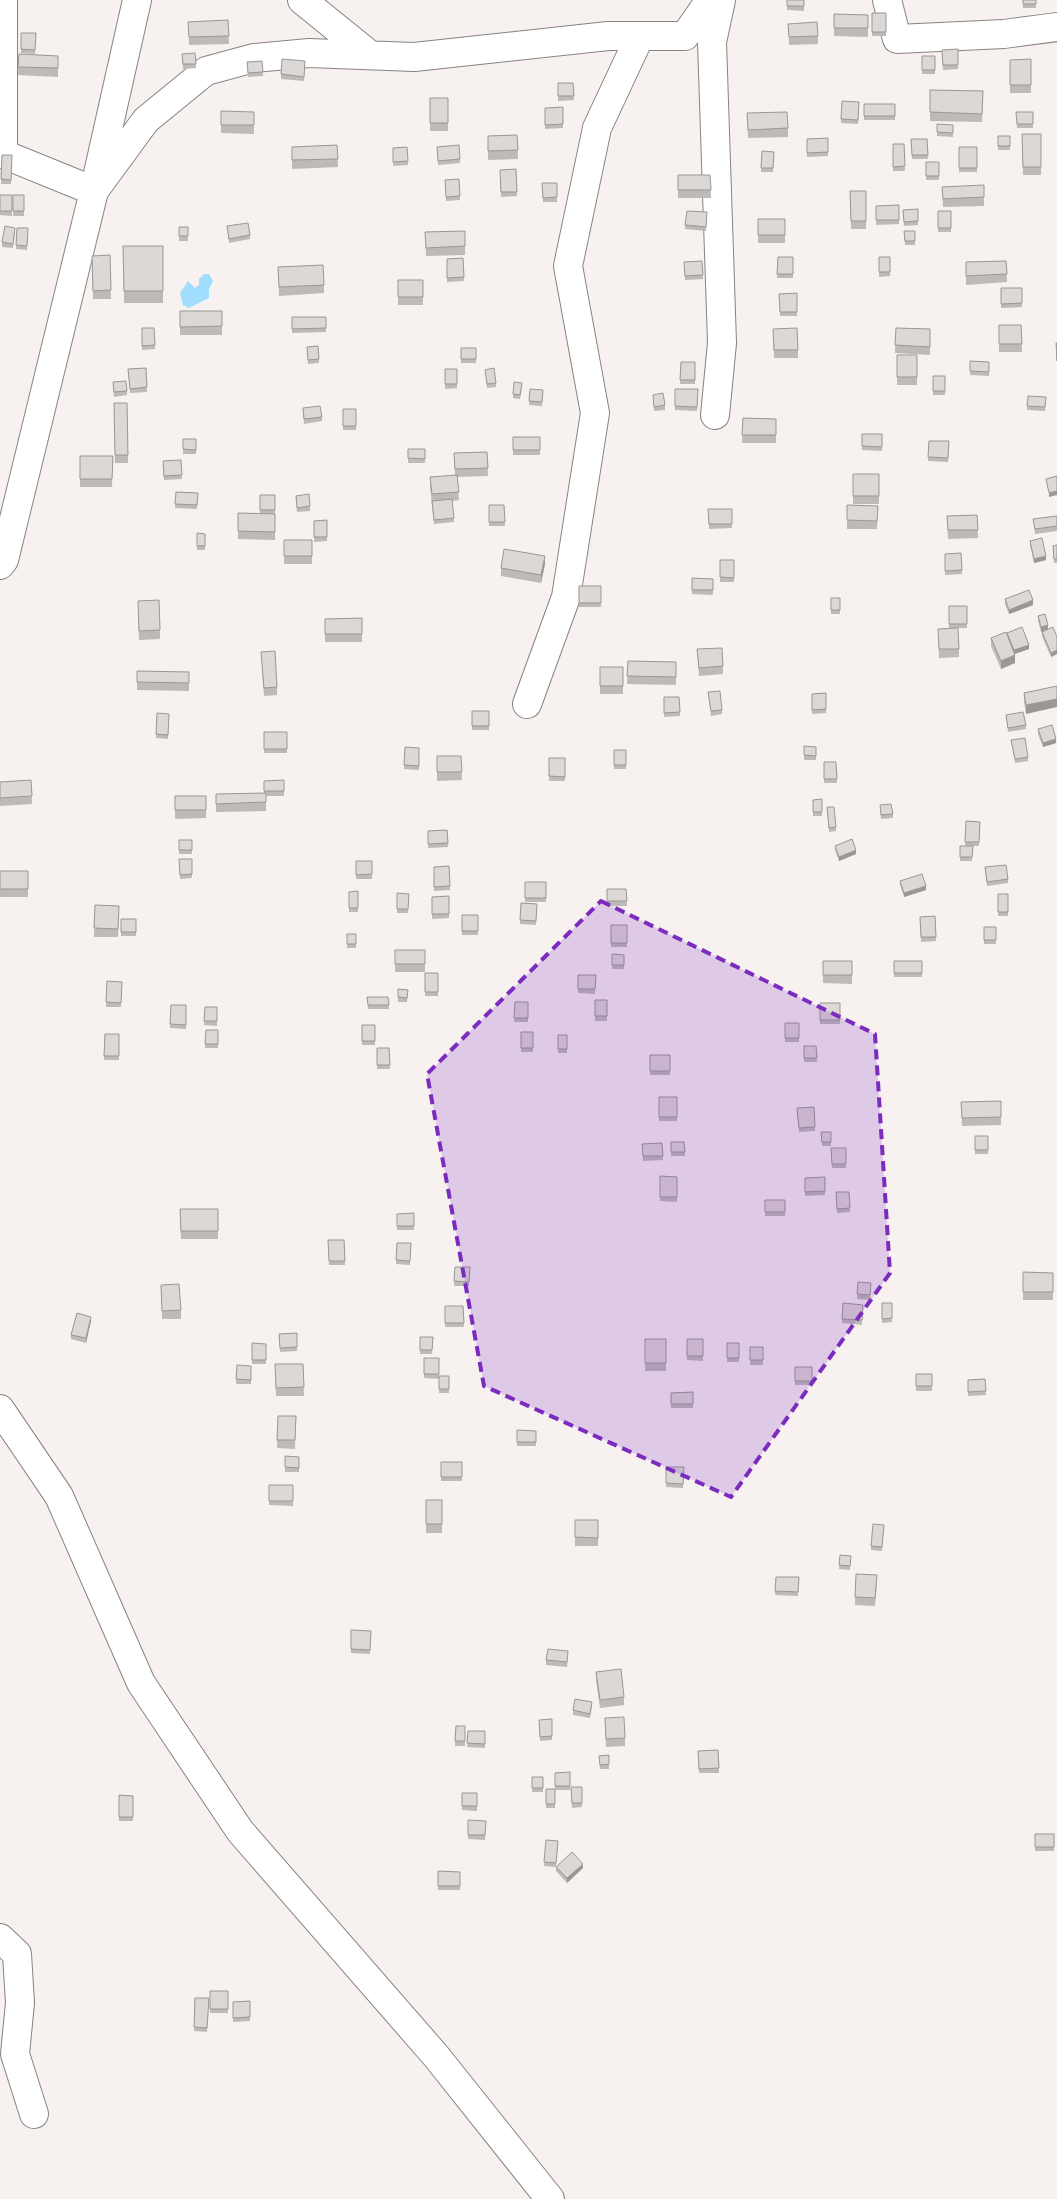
<svg xmlns="http://www.w3.org/2000/svg" width="1057" height="2199" font-family="'Alegreya Sans',sans-serif">
	<rect width="100%" height="100%" fill="#f7f1f0"/>
	<path fill="#a1defd" d="M204,274H209L213,281L209,289V298L189,308L183,305L180,293L188,281L195,288L199,285V279Z"/>
	<g fill="none" stroke-linecap="round" stroke-linejoin="round">
		<defs>
			<path id="minor" d="M3,0V154
				M302,0L370,55
				M887,0L897,39L1004,34L1057,27
				M0,154H3L94,191
				M94,191L146,120L206,71L254,58L309,53L414,57L608,36H685L710,0
				M715,415L722,343L712,42L721,0
				M0,565L4,560L94,191L137,0
				M527,704L566,597L595,413L568,266L597,128L640,36
				M0,1409L59,1496L141,1683L240,1831L436,2056L550,2199
				M0,1938L17,1954L20,2003L15,2054L34,2114"/>
		</defs>
		<use href="#minor" stroke="#888382" stroke-width="30"/>
		<use href="#minor" stroke="#fff" stroke-width="28"/>
	</g>
	<path fill="#bdbab7" d="M787,0H804V11L787,10Z
		M1023,0H1036V8H1023Z
		M872,13H886V36H872Z
		M834,14L868,15V37L834,36Z
		M228,20L229,44L189,45L188,22Z
		M788,24L818,36V44L789,45Z
		M21,33H36L35,54L21,53Z
		M958,49V69L943,70L942,50Z
		M195,53L196,68L183,69L182,58Z
		M19,54L58,56V77L18,75Z
		M922,56H935V74H922Z
		M1031,59V93H1010V60Z
		M262,61L263,76L248,77L247,62Z
		M305,65L304,81L281,79V74Z
		M558,83H573L574,100L558,101Z
		M930,90L983,91L982,122L930,121Z
		M430,98H448V131H430Z
		M842,101L859,102L858,124L841,123Z
		M864,104H895V120H864Z
		M563,107V128L545,129V108Z
		M221,111L254,112V134L221,133Z
		M1016,112H1033V128H1017Z
		M747,113L788,128V137L748,138Z
		M937,124L953,125V137L937,136Z
		M1022,134H1041V175H1023Z
		M517,135L518,159L488,160V136Z
		M998,136H1010V150H998Z
		M828,138V156L807,157V139Z
		M911,139H927L928,159H912Z
		M893,144H904L905,171H893Z
		M337,145L338,167L292,169V147Z
		M459,145L460,163L438,165L437,147Z
		M407,147L408,165L393,166V148Z
		M959,147H977V172H959Z
		M774,152L773,172H761V168Z
		M2,155H12L11,184H1Z
		M926,162H939V180H926Z
		M516,169L517,196L501,197L500,170Z
		M678,175H710L711,198H678Z
		M459,179L460,200L446,201L445,180Z
		M542,183H557V202H543Z
		M942,187L984,197V206L943,207Z
		M850,191H866V229H851Z
		M0,195H12V216L0,215Z
		M13,195H24V216H13Z
		M899,205V224L876,225V206Z
		M918,209V225L904,226L903,210Z
		M938,211H951V232H938Z
		M707,216L706,231L685,229V225Z
		M758,219H785V243H758Z
		M227,226L250,235V239L229,243Z
		M179,227H188V241H179Z
		M17,228H28L27,250L16,249Z
		M465,231V255L426,256L425,232Z
		M904,231H915V245H905Z
		M15,232L13,248L2,247V242Z
		M123,246H163V303H124Z
		M110,255L111,299H93L92,256Z
		M778,257H793V278H777Z
		M879,257H890V276L879,277Z
		M463,258L464,281L447,282V259Z
		M702,261L703,279L685,280L684,262Z
		M1006,261L1007,282L966,285V262Z
		M278,267L324,285V293L279,296Z
		M398,280H423V305H398Z
		M1001,288H1022V307L1001,308Z
		M797,293V316H780L779,294Z
		M180,311H222V335H180Z
		M292,317H326V332L292,333Z
		M999,325H1021L1022,352H999Z
		M142,328H154L155,349L142,350Z
		M896,328L930,329V355L895,353Z
		M773,329L798,350V358H774Z
		M318,346L319,363L308,364L307,347Z
		M461,348H476V363H461Z
		M897,355H917V385H897Z
		M970,361L989,362V376L970,375Z
		M681,362H695V384H680Z
		M146,368L147,392L130,393L128,369Z
		M445,369H457V388L445,389Z
		M485,370L496,383V387L487,388Z
		M933,376H945V395H933Z
		M113,386L127,391V395L114,397Z
		M522,387L520,399L513,398V394Z
		M530,389L543,390L542,406L529,405Z
		M675,389H698L697,411L675,410Z
		M653,395L665,405V410L654,411Z
		M1028,396L1046,397L1045,411L1027,410Z
		M114,403H127L128,463H115Z
		M303,408L322,417V421L304,424Z
		M343,409H356V430H343Z
		M743,418L776,419V443H742Z
		M862,434H882V451L862,450Z
		M513,437H540V455H513Z
		M183,439H196V454H183Z
		M929,441H949L948,462L928,461Z
		M408,449H425V463H408Z
		M487,452L488,476L457,477L459,500L452,501L454,522L434,524L430,486V477L455,475L454,453Z
		M80,456H113L112,487H80Z
		M181,460L182,479L164,480L163,465Z
		M853,474H879V504H853Z
		M176,492L198,493L197,509L175,508Z
		M260,495H275V540L238,539V513H260Z
		M296,496L310,506V511L297,512Z
		M489,505H504L505,526H489Z
		M847,505L878,506L877,529H847Z
		M708,509H732V528L709,529Z
		M977,515L978,538L948,539L947,516Z
		M1057,516V531L1035,534L1033,519Z
		M327,520V541L314,542V521Z
		M197,533L205,534V550H197Z
		M284,540H312V564H284Z
		M1030,541L1046,560L1034,563L1030,545Z
		M1057,545V563H1054L1053,546Z
		M961,553L962,574L945,575V554Z
		M720,560H734V582H720Z
		M545,564L541,583L501,576V568Z
		M692,578L713,579V595L692,594Z
		M579,586H601V607H579Z
		M831,598H840V614H831Z
		M1005,599L1033,605L1009,614L1005,604Z
		M949,606H967V628H949Z
		M138,609L160,630V639L139,640Z
		M1045,614L1041,632L1038,620V616Z
		M362,618V642H325V619Z
		M1042,632L1057,637V654L1051,657L1042,636Z
		M1007,633L1029,649L1015,654V663L1001,669L991,646V638L1007,635Z
		M938,637L959,649V657L939,658Z
		M697,649L723,666V674L699,676Z
		M261,652L277,687V695L264,696Z
		M628,661L676,662V685L627,684Z
		M600,667H623V694H600Z
		M137,671L189,672V691L137,690Z
		M1057,686L1026,714L1024,702V693Z
		M708,692L722,710V714L711,716Z
		M826,693V713L812,714V694Z
		M664,697H679L680,716L664,717Z
		M472,711H489V730H472Z
		M157,713L169,714L168,739L156,738Z
		M1006,715L1026,725V729L1008,732Z
		M1038,729L1056,743L1043,747L1038,734Z
		M264,732H287V753H264Z
		M1011,740L1028,757V761L1015,763Z
		M804,746L816,747V760H804Z
		M405,747L419,748V770L404,769Z
		M614,750H626V769H614Z
		M437,756H461L462,780L437,781Z
		M549,758H565V781H549Z
		M824,762H836L837,783H824Z
		M31,780L32,804L0,806V782Z
		M284,780V796H266V811L216,812V794L264,793V781Z
		M175,796L206,810V818L175,819Z
		M822,799V816H813V800Z
		M880,805L893,814V818L881,819Z
		M827,807L836,827V831L829,832Z
		M966,821L980,822L979,846H973L972,861H960V846H965Z
		M447,830L448,847L428,848V831Z
		M179,840H192V854H179Z
		M835,846L856,854L839,861L835,850Z
		M179,859H192V878L180,879Z
		M356,861H372V879H356Z
		M449,866L450,890L434,891V867Z
		M985,867L1008,879V883L987,886Z
		M0,871H28V897H0Z
		M900,881L926,890L904,897L900,885Z
		M525,882H546V902H525Z
		M607,889H626L627,906H607Z
		M358,891V912H349V892Z
		M397,893L409,894L408,913H397Z
		M998,894H1008V916H998Z
		M449,896V918L432,919V897Z
		M521,903L537,904L536,925L520,924Z
		M95,905L119,906L118,937H94Z
		M462,915H478V935H462Z
		M935,916L936,941L921,942L920,917Z
		M121,919H136V936H121Z
		M611,925H627V947H611Z
		M984,927H996V944H984Z
		M347,934H356V948H347Z
		M395,950H425V972H395Z
		M612,954L624,955V969H612Z
		M823,961H852V984L823,983Z
		M894,961H922V977H894Z
		M425,973H438V996H425Z
		M578,975H596L595,994L578,993Z
		M107,981L122,982L121,1007H106Z
		M398,989L408,990L407,1002H398Z
		M367,997H388L389,1009H368Z
		M595,1000H607V1021H595Z
		M515,1002H528V1022H514Z
		M820,1003H840V1024H820Z
		M171,1005H186V1029L170,1028Z
		M205,1007H217V1026L204,1025Z
		M785,1023H799V1042H785Z
		M362,1025H375V1045H362Z
		M206,1030H218V1048H205Z
		M521,1032H533V1052H521Z
		M105,1034H119V1060H104Z
		M558,1035H567V1053H558Z
		M804,1046H816L817,1062H804Z
		M377,1048H389L390,1069H377Z
		M650,1055H670V1075H650Z
		M659,1097H677V1121H659Z
		M1001,1101V1125L962,1126L961,1102Z
		M797,1112L815,1127V1131L799,1132Z
		M821,1132H831V1146H822Z
		M975,1136H988V1154H975Z
		M671,1142H684L685,1156H671Z
		M662,1143L663,1160L643,1161L642,1144Z
		M831,1148H846V1168H832Z
		M660,1176L677,1177V1202L660,1201Z
		M825,1177V1195L805,1196V1178Z
		M836,1192H849L850,1212L837,1213Z
		M765,1200H785V1216H765Z
		M180,1209H218V1239H181Z
		M414,1213V1230H397V1214Z
		M328,1240H344L345,1265H329Z
		M397,1243H411L410,1265L396,1264Z
		M455,1267H470L469,1286H454Z
		M1023,1272L1053,1273V1300H1023Z
		M858,1282L871,1283L870,1300L857,1299Z
		M161,1285L181,1310V1319H162Z
		M843,1303L863,1309L862,1325L842,1323Z
		M882,1303H892V1322L882,1323Z
		M445,1306H463L464,1327H445Z
		M91,1321L86,1343L71,1339V1335Z
		M297,1333V1351L280,1352L279,1334Z
		M420,1337H433L432,1354H420Z
		M645,1339H666V1371H645Z
		M687,1339H703V1361L687,1360Z
		M252,1343L266,1344V1364H252Z
		M727,1343H739V1362H727Z
		M750,1347H763V1365H750Z
		M424,1358H439V1379L424,1378Z
		M275,1364H303L304,1396H276Z
		M237,1365L251,1366V1384H236Z
		M795,1367H812V1385H795Z
		M916,1374H932V1391H916Z
		M439,1376H449V1393H439Z
		M985,1379L986,1395L968,1396V1380Z
		M693,1392V1408H671V1393Z
		M278,1416H296L295,1449L277,1448Z
		M517,1430L536,1431V1446H517Z
		M285,1456L299,1457V1472H285Z
		M441,1462H462V1481H441Z
		M666,1467H684L683,1488L666,1487Z
		M269,1485H293V1506L269,1505Z
		M426,1500H442V1533H426Z
		M575,1520H598V1546H575Z
		M884,1525L882,1551L871,1550V1546Z
		M840,1555L851,1556L850,1570L839,1569Z
		M776,1577H799L798,1596L775,1595Z
		M877,1583L875,1606L855,1605V1597Z
		M351,1630L371,1631L370,1654L351,1653Z
		M568,1655L567,1667L546,1665V1660Z
		M596,1672L624,1697V1705L600,1708L596,1680Z
		M592,1706L590,1718L573,1715V1710Z
		M552,1719V1740L540,1741L539,1720Z
		M456,1726H465V1746H455Z
		M605,1727L625,1738V1746L606,1747Z
		M468,1731H485V1748L467,1747Z
		M718,1750L719,1773H699L698,1751Z
		M609,1755V1769H600L599,1756Z
		M570,1772V1790H555V1773Z
		M532,1777H543V1792H532Z
		M571,1787H582V1807L572,1808Z
		M546,1789H555V1808H546Z
		M462,1793H477V1811L462,1810Z
		M119,1795L133,1796V1821H119Z
		M468,1820L486,1821L485,1840L468,1839Z
		M1035,1834H1054V1851H1035Z
		M546,1840L558,1841L556,1867L544,1866Z
		M556,1867L583,1868L567,1883L556,1871Z
		M438,1871L460,1872V1890H438Z
		M210,1991H228V2013H210Z
		M195,1998H209L207,2032L194,2031Z
		M250,2001V2021L233,2022V2002Z"/>
	<path fill="#9a9795" d="M1057,491V495L1049,497V493Z
		M545,556V564L541,583V575Z
		M1046,556V560L1034,563V559Z
		M1033,600V605L1009,614V610Z
		M1048,625V629L1041,632V627Z
		M1029,645V649L1014,654V650Z
		M1057,650V654L1051,657V653Z
		M1015,655V663L1001,669V661Z
		M1057,699V707L1026,714V705Z
		M1056,739V743L1043,747V743Z
		M856,850V854L839,861V857Z
		M926,886V890L904,897V893Z
		M91,1317V1321L86,1343V1338Z
		M583,1864V1868L567,1883V1878Z"/>
	<path fill="#dcd8d5" stroke="#9a9795" d="M787,0H804V6H787Z
		M1023,0H1036V4H1023Z
		M872,13H886V32H872Z
		M834,14L868,15V28H834Z
		M228,20L229,36L189,37L188,22Z
		M817,22L818,36L789,37L788,24Z
		M21,33H36L35,50L21,49Z
		M958,49V65H943L942,50Z
		M195,53L196,64H183L182,54Z
		M19,54L58,56V68L18,67Z
		M922,56H935V70H922Z
		M282,59L305,61L304,77L281,74Z
		M1031,59V85H1010V60Z
		M262,61L263,72L248,73L247,62Z
		M558,83H573L574,96H558Z
		M930,90L983,91L982,114L930,112Z
		M430,98H448V123H430Z
		M842,101L859,102L858,120L841,119Z
		M864,104H895V116H864Z
		M563,107V124L545,125V108Z
		M221,111L254,112V125H221Z
		M787,112L788,128L748,130L747,113Z
		M1016,112H1033V124H1017Z
		M937,124L953,125V133L937,132Z
		M1022,134H1041V167H1023Z
		M517,135L518,150L488,151V136Z
		M998,136H1010V146H998Z
		M828,138V152L807,153V139Z
		M911,139H927L928,155H912Z
		M893,144H904L905,166L893,167Z
		M337,145L338,159L292,160V147Z
		M459,145L460,159L438,161L437,147Z
		M407,147L408,161L393,162V148Z
		M959,147H977V168H959Z
		M762,151L774,152L773,168H761Z
		M2,155H12L11,180L1,179Z
		M926,162H939V176H926Z
		M516,169L517,192H501L500,170Z
		M678,175H710L711,190H678Z
		M459,179L460,196L446,197L445,180Z
		M542,183H557V197L543,198Z
		M984,185V197L943,199L942,187Z
		M850,191H866V221H851Z
		M0,195H12V211H0Z
		M13,195H24V211H13Z
		M899,205V220H876V206Z
		M918,209V221L904,222L903,210Z
		M687,211L707,212L706,227L685,225Z
		M938,211H951V228H938Z
		M758,219H785V235H758Z
		M248,223L250,235L229,239L227,226Z
		M5,226L15,228L13,244L2,242Z
		M179,227H188V236H179Z
		M17,228H28L27,246L16,245Z
		M465,231V246L426,248L425,232Z
		M904,231H915V241H905Z
		M123,246H163V291H124Z
		M110,255L111,290L93,291L92,256Z
		M778,257H793V274H777Z
		M879,257H890V272H879Z
		M463,258L464,277L447,278V259Z
		M702,261L703,275L685,276L684,262Z
		M1006,261L1007,274L966,276V262Z
		M323,265L324,285L279,287L278,267Z
		M398,280H423V297H398Z
		M1001,288H1022V303L1001,304Z
		M797,293V312H780L779,294Z
		M180,311H222V326L180,327Z
		M292,317H326V328L292,329Z
		M999,325H1021L1022,344H999Z
		M142,328H154L155,345L142,346Z
		M797,328L798,350H774L773,329Z
		M896,328L930,329V347L895,345Z
		M1056,343H1057V361Z
		M318,346L319,359L308,360L307,347Z
		M461,348H476V359H461Z
		M897,355H917V377H897Z
		M970,361L989,362V372L970,371Z
		M681,362H695V380H680Z
		M146,368L147,387L130,389L128,369Z
		M494,368L496,383L487,384L485,370Z
		M445,369H457V384H445Z
		M933,376H945V391H933Z
		M126,381L127,391L114,392L113,382Z
		M514,382L522,383L520,395L513,394Z
		M530,389L543,390L542,402L529,401Z
		M675,389H698L697,407L675,406Z
		M663,393L665,405L654,407L653,395Z
		M1028,396L1046,397L1045,407L1027,406Z
		M114,403H127L128,455H115Z
		M320,406L322,417L304,419L303,408Z
		M343,409H356V426H343Z
		M743,418L776,419V435H742Z
		M862,434H882V447L862,446Z
		M513,437H540V450H513Z
		M183,439H196V450L183,449Z
		M929,441H949L948,458L928,457Z
		M408,449H425V459L408,458Z
		M487,452L488,468L455,469L454,453Z
		M80,456H113L112,479H80Z
		M181,460L182,475L164,476L163,461Z
		M853,474H879V496H853Z
		M457,475L459,492L432,494L430,477Z
		M1057,476V491L1049,493L1046,479Z
		M176,492L198,493L197,505L175,504Z
		M309,494L310,506L297,508L296,496Z
		M260,495H275V510H260Z
		M452,499L454,518L434,520L432,501Z
		M489,505H504L505,522H489Z
		M847,505L878,506L877,521L847,520Z
		M708,509H732V524H709Z
		M238,513L275,514V532L238,531Z
		M977,515L978,530H948L947,516Z
		M1057,516V526L1035,529L1033,519Z
		M327,520V537H314V521Z
		M197,533L205,534V546H197Z
		M1042,538L1046,556L1034,559L1030,541Z
		M284,540H312V556H284Z
		M1057,545V559H1054L1053,546Z
		M504,549L545,556L541,575L501,568Z
		M961,553L962,570L945,571V554Z
		M720,560H734V578L720,577Z
		M692,578L713,579V590H692Z
		M579,586H601V603H579Z
		M1029,590L1033,600L1009,610L1005,599Z
		M831,598H840V610H831Z
		M159,600L160,630L139,631L138,601Z
		M949,606H967V624H949Z
		M1045,614L1048,625L1041,627L1038,616Z
		M362,618V634H325V619Z
		M1022,627L1029,645L1014,650L1007,633Z
		M1053,627L1057,637V650L1051,653L1042,632Z
		M958,628L959,649H939L938,629Z
		M1006,632L1015,655L1001,661L991,638Z
		M722,648L723,666L699,668L697,649Z
		M275,651L277,687L264,688L261,652Z
		M628,661L676,662V677L627,676Z
		M600,667H623V686H600Z
		M137,671L189,672V683L137,682Z
		M1057,686V699L1026,705L1024,693Z
		M720,691L722,710L711,711L708,692Z
		M826,693V709L812,710V694Z
		M664,697H679L680,712L664,713Z
		M472,711H489V726H472Z
		M1023,712L1026,725L1008,728L1006,715Z
		M157,713L169,714L168,735L156,734Z
		M1052,725L1056,739L1043,743L1038,729Z
		M264,732H287V749H264Z
		M1025,738L1028,757L1015,759L1011,740Z
		M804,746L816,747V756L804,755Z
		M405,747L419,748V766L404,765Z
		M614,750H626V765H614Z
		M437,756H461L462,772H437Z
		M549,758H565V777L549,776Z
		M824,762H836L837,779H824Z
		M31,780L32,796L0,798V782Z
		M284,780V791H264V781Z
		M266,793V802L216,804V794Z
		M175,796H206V810H175Z
		M822,799V812H813V800Z
		M891,804L893,814L881,815L880,805Z
		M827,807H834L836,827L829,828Z
		M966,821L980,822L979,842H965Z
		M447,830L448,843L428,844V831Z
		M852,839L856,850L839,857L835,846Z
		M179,840H192V850H179Z
		M960,846H973L972,857H960Z
		M179,859H192V874L180,875Z
		M356,861H372V874L356,875Z
		M1006,865L1008,879L987,882L985,867Z
		M449,866L450,886L434,887V867Z
		M0,871H28V889H0Z
		M922,874L926,886L904,893L900,881Z
		M525,882H546V898H525Z
		M607,889H626L627,901H607Z
		M358,891V908H349V892Z
		M397,893L409,894L408,909H397Z
		M998,894H1008V912H998Z
		M449,896V914H432V897Z
		M521,903L537,904L536,921L520,920Z
		M95,905L119,906L118,929L94,928Z
		M462,915H478V931H462Z
		M935,916L936,937H921L920,917Z
		M121,919H136V932H121Z
		M611,925H627V943H611Z
		M984,927H996V940H984Z
		M347,934H356V944H347Z
		M395,950H425V964H395Z
		M612,954L624,955V965H612Z
		M823,961H852V975H823Z
		M894,961H922V973H894Z
		M425,973H438V992H425Z
		M578,975H596L595,989H578Z
		M107,981L122,982L121,1003L106,1002Z
		M398,989L408,990L407,998L398,997Z
		M367,997H388L389,1005H368Z
		M595,1000H607V1016H595Z
		M515,1002H528V1018H514Z
		M820,1003H840V1020H820Z
		M171,1005H186V1025L170,1024Z
		M205,1007H217V1021H204Z
		M785,1023H799V1038H785Z
		M362,1025H375V1041H362Z
		M206,1030H218V1044H205Z
		M521,1032H533V1048H521Z
		M105,1034H119V1056H104Z
		M558,1035H567V1049H558Z
		M804,1046H816L817,1058H804Z
		M377,1048H389L390,1065H377Z
		M650,1055H670V1071H650Z
		M659,1097H677V1117H659Z
		M1001,1101V1117L962,1118L961,1102Z
		M814,1107L815,1127L799,1128L797,1108Z
		M821,1132H831V1142H822Z
		M975,1136H988V1150H975Z
		M671,1142H684L685,1152H671Z
		M662,1143L663,1156H643L642,1144Z
		M831,1148H846V1164H832Z
		M660,1176L677,1177V1197H660Z
		M825,1177V1191L805,1192V1178Z
		M836,1192H849L850,1208L837,1209Z
		M765,1200H785V1212H765Z
		M180,1209H218V1231H181Z
		M414,1213V1226H397V1214Z
		M328,1240H344L345,1261H329Z
		M397,1243H411L410,1261L396,1260Z
		M455,1267H470L469,1282L454,1281Z
		M1023,1272L1053,1273V1292H1023Z
		M858,1282L871,1283L870,1295L857,1294Z
		M179,1284L181,1310L162,1311L161,1285Z
		M843,1303L863,1305L862,1320L842,1319Z
		M882,1303H892V1318L882,1319Z
		M445,1306H463L464,1323H445Z
		M77,1313L91,1317L86,1338L71,1335Z
		M297,1333V1347L280,1348L279,1334Z
		M420,1337H433L432,1350H420Z
		M645,1339H666V1363H645Z
		M687,1339H703V1356H687Z
		M252,1343L266,1344V1360H252Z
		M727,1343H739V1358H727Z
		M750,1347H763V1360H750Z
		M424,1358H439V1374H424Z
		M275,1364H303L304,1387L276,1388Z
		M237,1365L251,1366V1380L236,1379Z
		M795,1367H812V1381H795Z
		M916,1374H932V1386H916Z
		M439,1376H449V1389H439Z
		M985,1379L986,1391L968,1392V1380Z
		M693,1392V1404H671V1393Z
		M278,1416H296L295,1440H277Z
		M517,1430L536,1431V1442H517Z
		M285,1456L299,1457V1468L285,1467Z
		M441,1462H462V1477H441Z
		M666,1467H684L683,1484L666,1483Z
		M269,1485H293V1501H269Z
		M426,1500H442V1524H426Z
		M575,1520H598V1538L575,1537Z
		M873,1524L884,1525L882,1547L871,1546Z
		M840,1555L851,1556L850,1566L839,1565Z
		M856,1574L877,1575L875,1598L855,1597Z
		M776,1577H799L798,1592L775,1591Z
		M351,1630L371,1631L370,1650L351,1649Z
		M548,1649L568,1651L567,1662L546,1660Z
		M621,1669L624,1697L600,1700L596,1672Z
		M575,1699L592,1702L590,1714L573,1710Z
		M624,1717L625,1738L606,1739L605,1718Z
		M552,1719V1736L540,1737L539,1720Z
		M456,1726H465V1741H455Z
		M468,1731H485V1744L467,1743Z
		M718,1750L719,1768L699,1769L698,1751Z
		M609,1755V1764L600,1765L599,1756Z
		M570,1772V1786H555V1773Z
		M532,1777H543V1788H532Z
		M571,1787H582V1803H572Z
		M546,1789H555V1804H546Z
		M462,1793H477V1806H462Z
		M119,1795L133,1796V1817H119Z
		M468,1820L486,1821L485,1835H468Z
		M1035,1834H1054V1847H1035Z
		M546,1840L558,1841L556,1863L544,1862Z
		M572,1852L583,1864L567,1878L556,1867Z
		M438,1871L460,1872V1886H438Z
		M210,1991H228V2009H210Z
		M195,1998H209L207,2028L194,2027Z
		M250,2001V2017L233,2018V2002Z"/>
	<path fill="#7b2cbf" fill-opacity="0.2" stroke="#7b2cbf" stroke-width="4" stroke-dasharray="10 6" stroke-linejoin="round" d="M601,901L875,1034L890,1273L731,1497L484,1386L427,1074Z"/>
</svg>
